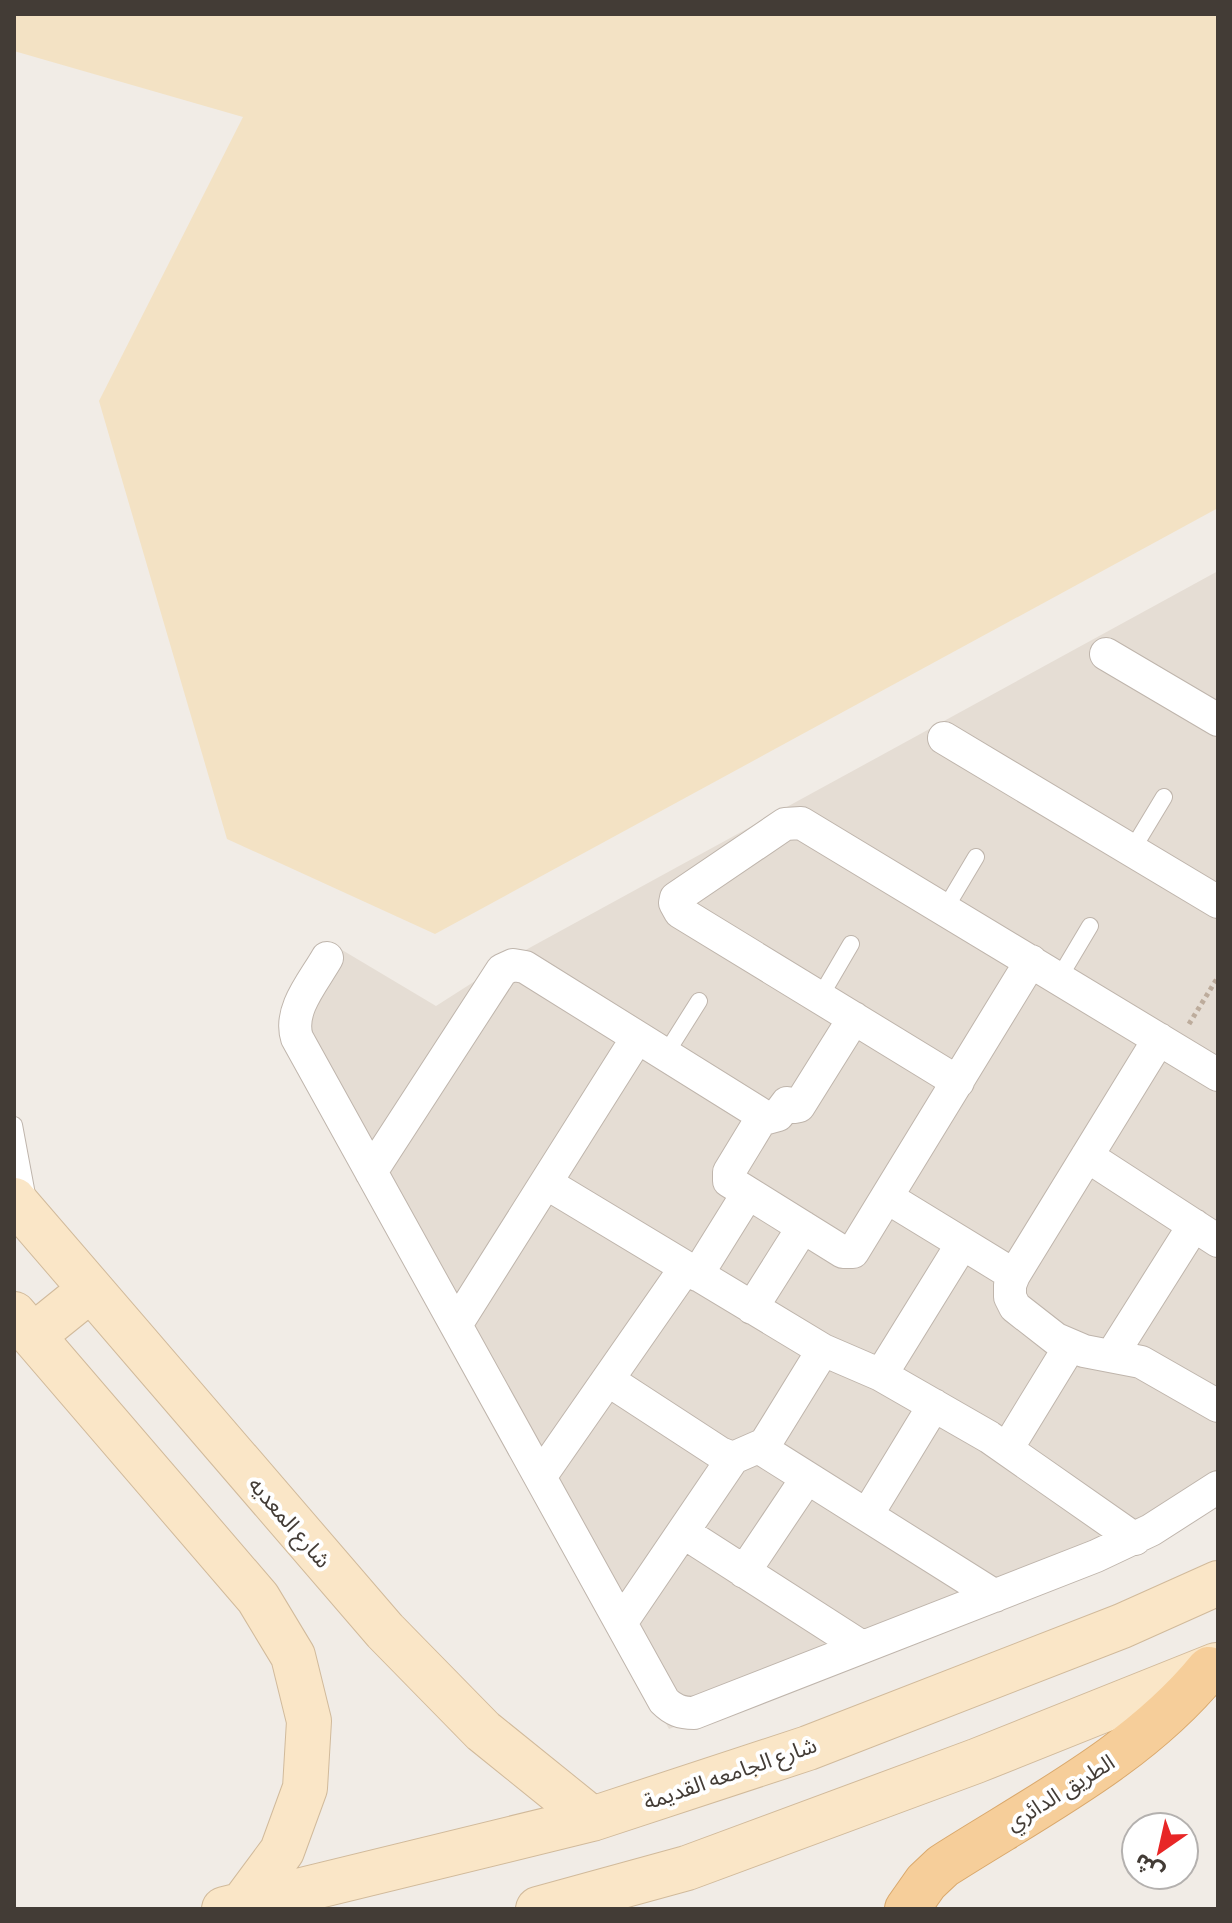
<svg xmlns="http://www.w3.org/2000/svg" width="1232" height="1923" font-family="'Archivo Narrow','Noto Sans Arabic',sans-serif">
	<rect width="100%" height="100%" fill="#f1ece6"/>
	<path fill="#e5ddd4" d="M1218,571V1496L1118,1557L669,1729L282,1019L327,941L436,1006L511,958Z"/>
	<path fill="#f3e2c4" d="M14,14H1218V508L435,934L227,839L99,401L243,117L14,51Z"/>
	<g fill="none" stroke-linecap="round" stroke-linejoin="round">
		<defs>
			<path id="lane" d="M1132,850L1164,797
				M945,909L976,857
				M1059,978L1090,926
				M820,997L851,944
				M665,1055L699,1001
				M14,1125L28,1200"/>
			<path id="street" d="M1106,654L1218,720
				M944,738L1218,902
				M327,958C314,981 288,1010 297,1038L664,1701C673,1710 681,1713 694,1713L1096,1556L1151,1530L1218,1487
				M1159,1039L1014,1275L1010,1285V1297L1015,1307L1056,1339L1084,1351L1141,1362L1218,1406
				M958,1082L680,912L675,903L676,898L785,824L801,823L1218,1075
				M763,1116L729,1172V1181L843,1252H853L1031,961
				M1087,1156L1218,1241
				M371,1172L502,970L513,965L525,967L767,1118L778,1115L787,1103L794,1107L799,1106L854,1018
				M546,1183L823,1350L881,1375L989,1437L1135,1539
				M888,1198L1014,1275
				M697,1275L748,1193
				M752,1308L803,1227
				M456,1325L637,1038
				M1112,1355L1194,1225
				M881,1375L962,1244
				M608,1380L720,1453L733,1458L765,1444L823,1350
				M760,1448L995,1596
				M1007,1449L1070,1346
				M540,1477L686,1267
				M867,1515L934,1405
				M683,1532L862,1647
				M744,1572L807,1478
				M621,1623L733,1458"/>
			<path id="secondary" d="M14,1200L385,1631L483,1731L592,1819
				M14,1314L258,1598L293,1656L309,1721L305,1788L282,1851L242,1905
				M33,1336L90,1290
				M224,1909L592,1819L808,1748L1122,1626L1218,1583
				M538,1909L687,1868L976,1761L1216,1665"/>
			<path id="primary" d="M907,1909L926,1882L943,1866C1035,1807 1139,1755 1209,1669"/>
		</defs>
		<use href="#lane" stroke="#bfb5ac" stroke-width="18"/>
		<use href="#street" stroke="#bfb5ac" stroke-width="34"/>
		<use href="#secondary" stroke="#d1ba9b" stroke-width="46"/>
		<use href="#primary" stroke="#d9a86c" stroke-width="46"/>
		<path stroke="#bdac9c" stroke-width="5" stroke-dasharray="4 4" stroke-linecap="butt" d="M1189,1024L1218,977"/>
		<use href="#lane" stroke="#fff" stroke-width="16"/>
		<use href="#street" stroke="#fff" stroke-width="32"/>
		<use href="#secondary" stroke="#fae6c7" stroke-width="44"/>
		<use href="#primary" stroke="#f6ce9a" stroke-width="44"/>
	</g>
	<g text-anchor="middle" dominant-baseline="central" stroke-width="8" stroke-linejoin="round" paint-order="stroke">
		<g font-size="22" fill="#433c36" stroke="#fff">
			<text transform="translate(290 1522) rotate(49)">شارع المعديه</text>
			<text transform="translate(730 1773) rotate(-19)">شارع الجامعه القديمة</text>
			<text transform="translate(1060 1792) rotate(-32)">الطريق الدائري</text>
		</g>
	</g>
	<rect width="1232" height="1923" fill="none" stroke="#433c36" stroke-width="32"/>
	<g transform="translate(1160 1851) rotate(214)"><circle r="38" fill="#ffffff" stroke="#b4b1af" stroke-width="2"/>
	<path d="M0-6L14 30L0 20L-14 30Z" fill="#e82626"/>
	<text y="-12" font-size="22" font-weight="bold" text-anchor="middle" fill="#433c36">ش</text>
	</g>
</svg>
